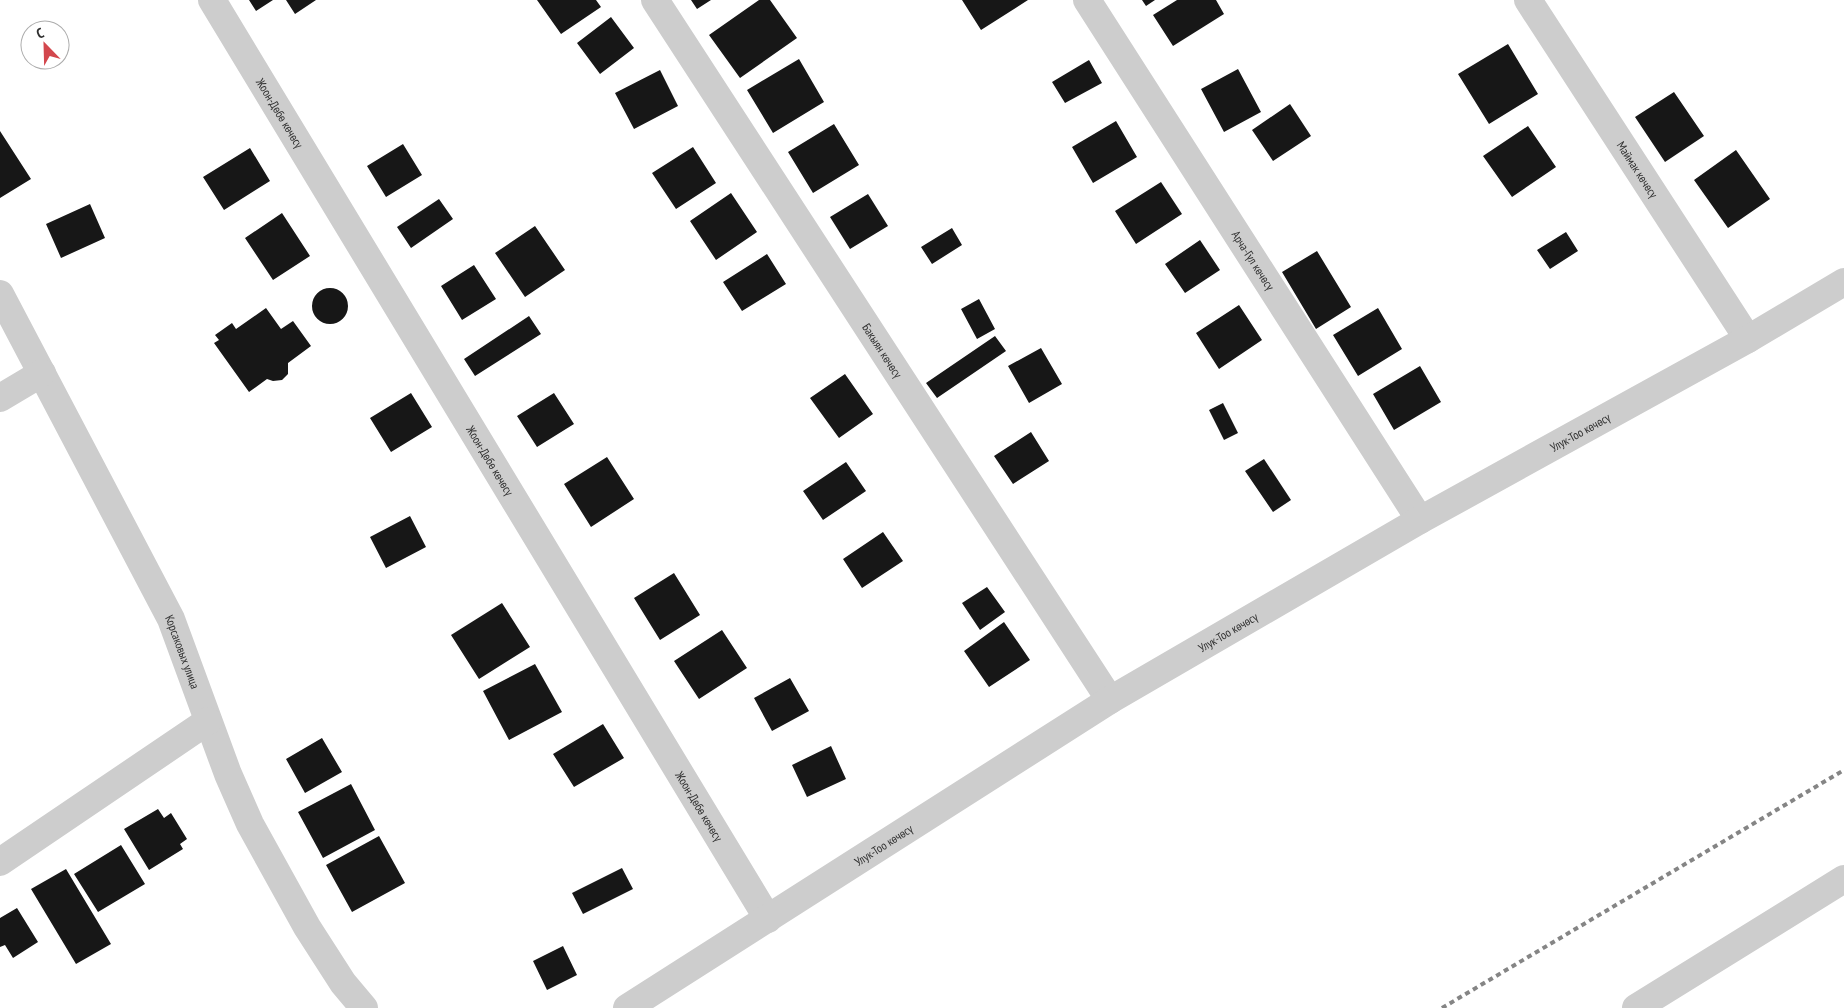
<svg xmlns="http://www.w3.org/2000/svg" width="1844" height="1008" font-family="'PT Sans Narrow',sans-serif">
	<rect width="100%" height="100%" fill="#fff"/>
	<path fill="#171717" d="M249,0H273L256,11Z
		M286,0H316L295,14Z
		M537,0H596L601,7L561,34Z
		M691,0H711L697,9Z
		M759,0H770L797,38L740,78L709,35Z
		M962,0H1028L981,30Z
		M1142,0H1155L1146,6Z
		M1177,0H1216L1224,14L1173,46L1153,15Z
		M611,17L634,48L600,74L577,43Z
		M1508,44L1538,94L1489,124L1458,74Z
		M799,59L824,102L773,133L747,90Z
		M1089,60L1102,83L1065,103L1052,82Z
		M1238,69L1261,112L1224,132L1201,89Z
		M660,70L678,106L634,129L615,93Z
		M1674,92L1704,136L1665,162L1635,117Z
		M1290,104L1311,136L1273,161L1252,130Z
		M1116,121L1137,157L1093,183L1072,147Z
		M834,124L859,165L813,193L788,152Z
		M1528,126L1556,167L1512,197L1483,156Z
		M0,131L31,179L0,198Z
		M403,144L422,175L386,197L367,166Z
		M693,147L716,183L676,209L652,173Z
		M250,148L270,181L224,210L203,177Z
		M1736,150L1770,199L1728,228L1694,180Z
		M1161,182L1182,214L1136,244L1115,211Z
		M731,193L757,232L716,260L690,221Z
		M868,194L888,226L850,249L830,217Z
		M439,199L453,219L411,248L397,227Z
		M90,204L105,238L61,258L46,224Z
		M282,213L310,256L273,280L245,238Z
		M535,226L565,270L525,297L495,253Z
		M952,228L962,245L932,264L921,247Z
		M1566,232L1578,251L1550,269L1537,250Z
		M1200,240L1220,270L1185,293L1165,264Z
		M1317,251L1351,307L1316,329L1282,272Z
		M767,254L786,284L742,311L723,282Z
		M474,265L496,299L462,320L441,286Z
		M312 306a18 18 0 1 1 36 0a18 18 0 1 1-36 0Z
		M979,299L995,329L977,339L961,309Z
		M1239,305L1262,340L1219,369L1196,333Z
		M266,308L281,329L293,321L311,346L288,363V374L282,380L273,381L267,379L249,392L214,343L219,340L215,335L232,323L236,329Z
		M1378,308L1402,349L1358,376L1333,335Z
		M529,316L541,334L475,376L464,359Z
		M995,336L1006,351L937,398L926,383Z
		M1041,348L1062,384L1029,403L1008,366Z
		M1420,366L1441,402L1394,430L1373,394Z
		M845,374L873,414L839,438L810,398Z
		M411,393L432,427L391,452L370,418Z
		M554,393L574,424L537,447L517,416Z
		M1223,403L1238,433L1224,440L1209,410Z
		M1031,432L1049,461L1013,484L994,456Z
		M607,457L634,499L591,527L564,484Z
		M1264,459L1291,500L1273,512L1245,471Z
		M846,462L866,491L823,520L803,491Z
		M410,516L426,547L386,568L370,537Z
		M883,532L903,561L862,588L843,559Z
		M674,573L700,615L660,640L634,598Z
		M987,587L1005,612L980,630L962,603Z
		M502,603L530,647L479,679L451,635Z
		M1004,622L1030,660L989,687L964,651Z
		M722,630L747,668L699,699L674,661Z
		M535,664L562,712L509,740L483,691Z
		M790,678L809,711L772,731L754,698Z
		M603,724L624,758L574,787L553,754Z
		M322,738L342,772L305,793L286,759Z
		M831,746L846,779L807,797L792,765Z
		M351,784L375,830L323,858L298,812Z
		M158,809L164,818L171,813L187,839L180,844L183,849L149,870L124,829Z
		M379,836L405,883L352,912L326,865Z
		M121,845L145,884L98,912L74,874Z
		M622,868L633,889L583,914L572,893Z
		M66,869L111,944L76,964L31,889Z
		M17,908L38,942L13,958L5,945L0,947V918Z
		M563,946L577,975L547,990L533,961Z"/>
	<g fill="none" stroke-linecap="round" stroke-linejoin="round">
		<g stroke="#cdcdcd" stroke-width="28">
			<path id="s1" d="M212,0L768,919"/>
			<path id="s2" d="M655,0L1110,700"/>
			<path id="s3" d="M1087,0L1420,520"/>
			<path id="s4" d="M1528,0L1748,339"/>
			<path id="s5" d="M0,294L171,619L228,774L250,824L307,927L343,983L364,1008"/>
			<path d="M0,398L42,373"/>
			<path d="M0,862L208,721"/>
			<path id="s6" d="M627,1008L1110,700L1420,520L1748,339L1844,282"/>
			<path d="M1636,1008L1844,879"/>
		</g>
		<path stroke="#858585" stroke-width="4" stroke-dasharray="5 4" stroke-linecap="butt" d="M1442,1008L1844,770"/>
	</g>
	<g text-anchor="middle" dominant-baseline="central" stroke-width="5" stroke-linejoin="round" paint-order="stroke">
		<g font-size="12" fill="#303030" stroke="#fff">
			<text stroke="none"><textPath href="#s1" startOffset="132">Жоон-Дөбө көчөсү</textPath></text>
			<text stroke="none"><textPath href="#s4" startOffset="202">Маймак көчөсү</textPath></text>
			<text stroke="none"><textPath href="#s3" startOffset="309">Арча-Гүл көчөсү</textPath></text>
			<text stroke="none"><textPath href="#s2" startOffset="418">Бакыян көчөсү</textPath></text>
			<text stroke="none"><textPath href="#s6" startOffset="1114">Улук-Тоо көчөсү</textPath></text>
			<text stroke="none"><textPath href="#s1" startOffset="538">Жоон-Дөбө көчөсү</textPath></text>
			<text stroke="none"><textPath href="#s6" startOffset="709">Улук-Тоо көчөсү</textPath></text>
			<text stroke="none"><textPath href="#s5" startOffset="402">Корсаковых улица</textPath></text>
			<text stroke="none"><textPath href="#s1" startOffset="942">Жоон-Дөбө көчөсү</textPath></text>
			<text stroke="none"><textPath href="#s6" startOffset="304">Улук-Тоо көчөсү</textPath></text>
		</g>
	</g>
	<g transform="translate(45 45) rotate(337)"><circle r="24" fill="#ffffff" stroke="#acacac"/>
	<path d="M0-4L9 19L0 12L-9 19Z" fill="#d3474d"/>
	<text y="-8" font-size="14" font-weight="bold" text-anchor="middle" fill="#303030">С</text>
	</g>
</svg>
